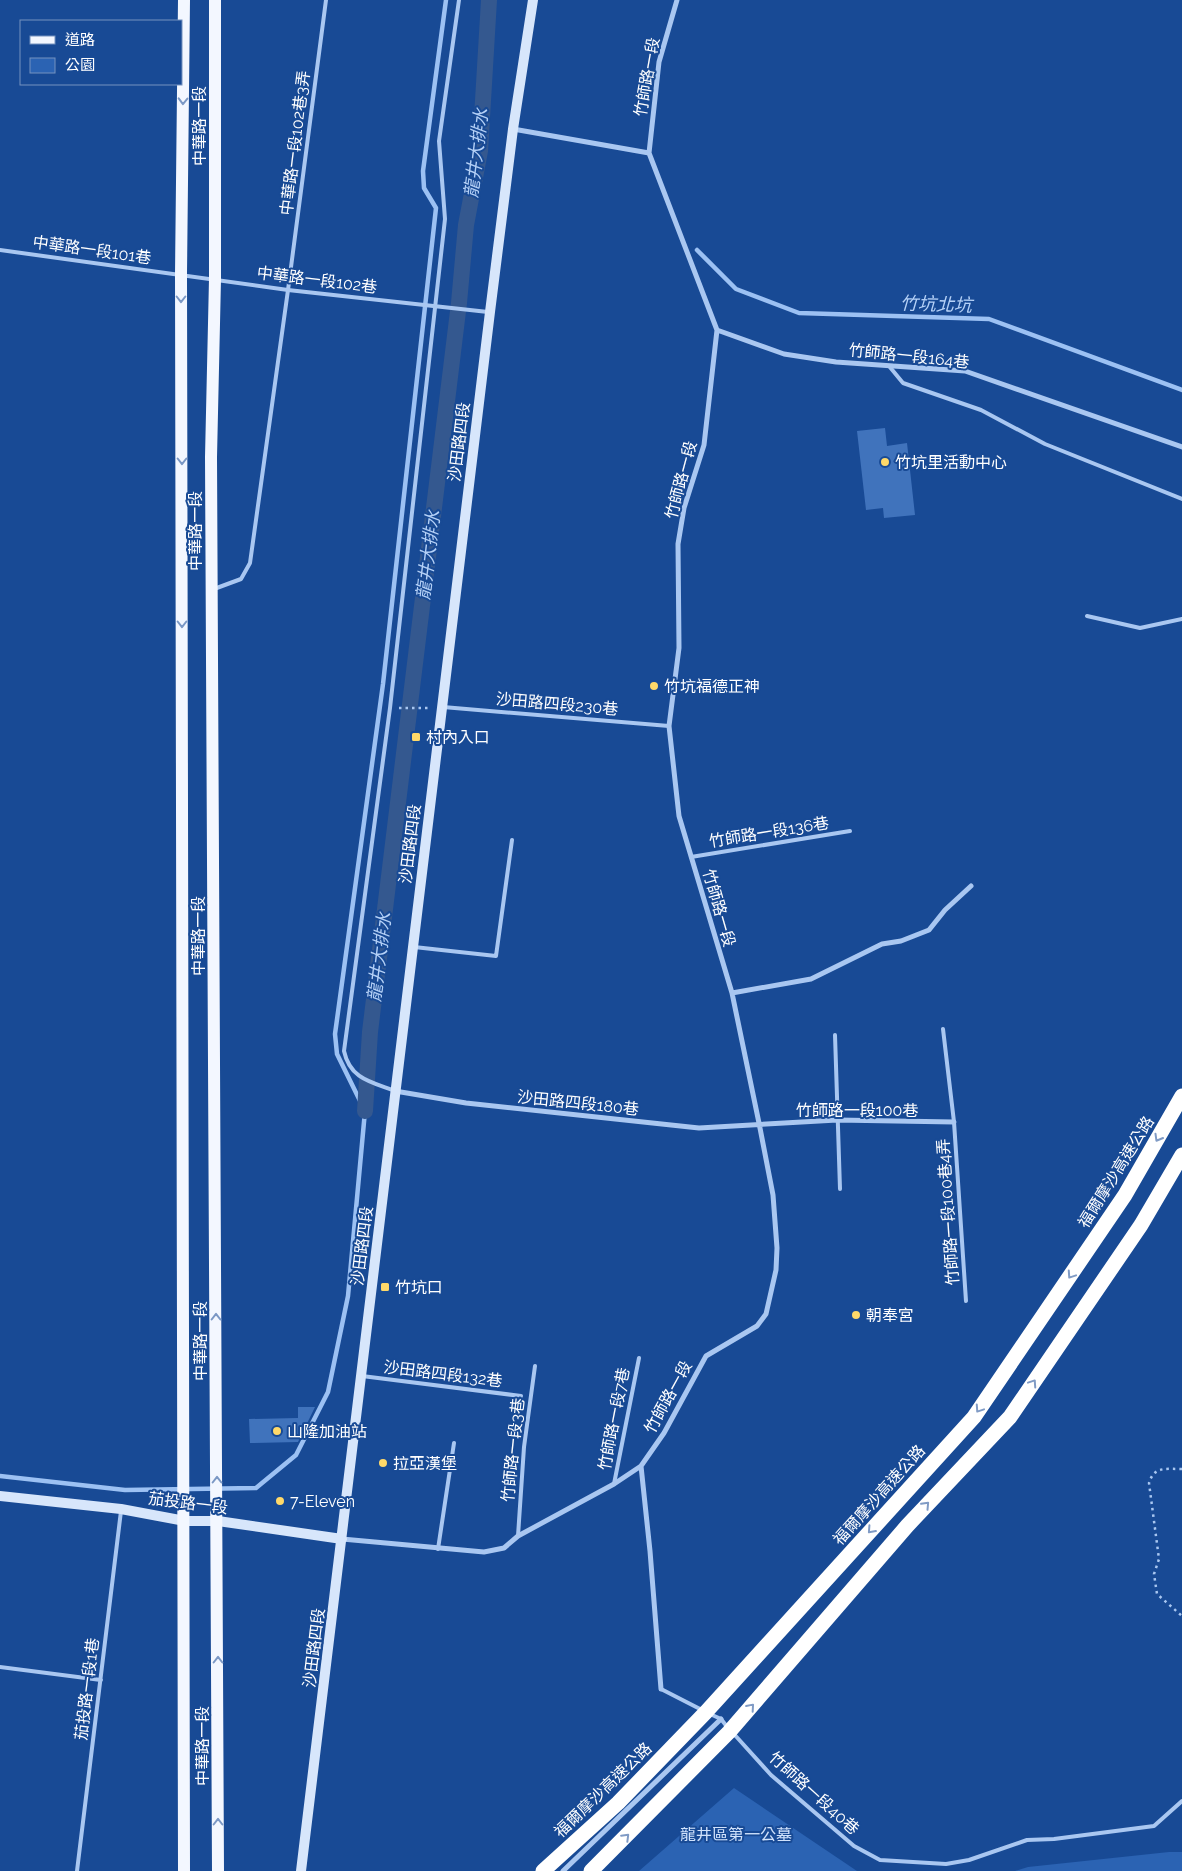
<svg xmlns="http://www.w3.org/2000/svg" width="1182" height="1871" font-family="Raleway,'Noto Sans TC',sans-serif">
	<rect width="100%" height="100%" fill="#184a95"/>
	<path fill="#2b63b3" d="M734,1788L857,1871H639Z
		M1169,1852H1182V1871H1015L1028,1867Z"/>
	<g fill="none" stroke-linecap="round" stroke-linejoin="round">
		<path stroke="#9cc1f3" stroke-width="4.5" d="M697,250L736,289L799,313L989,319L1182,390
			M0,1476L125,1490L256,1488L296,1455L328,1392L348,1296L365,1111L337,1054L335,1034L383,684L436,208L424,188L423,171L446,0"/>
		<path stroke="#34588f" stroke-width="16" d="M365,1111L370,1032L459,303L466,225L480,151L489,0"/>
	</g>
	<path fill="#4073bc" d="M885,428L887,446L907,443L915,515L884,518L883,508L866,510L857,431Z
		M298,1407H315L298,1442L250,1443L249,1419L298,1418Z"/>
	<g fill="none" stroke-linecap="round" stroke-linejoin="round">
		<path stroke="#a9c7f1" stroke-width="2.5" stroke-dasharray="2.5 4" stroke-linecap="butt" d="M399,708H431
			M1182,1469C1166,1469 1154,1466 1149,1483L1159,1559L1154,1574L1157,1594L1182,1616"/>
		<path stroke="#a9c7f1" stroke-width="4" d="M0,250L288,290L488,312
			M889,366L903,383L981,410L1045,444L1182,499
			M214,589L241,579L250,563L288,290L326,0
			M1087,616L1140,628L1182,619
			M443,707L669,726
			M691,857L850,831
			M414,947L496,956L512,840
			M943,1029L954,1122L966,1301
			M835,1035L840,1189
			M395,1091C371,1082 350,1079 344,1051L390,708L445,219L439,141L459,0
			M362,1376L521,1396
			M614,1484L639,1358
			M518,1536L524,1447L535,1366
			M438,1549L454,1443
			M0,1667L101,1680
			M661,1689L702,1710
			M710,1714L721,1719L728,1728
			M733,1733L771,1775L854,1846L880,1860L946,1864L969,1860L1027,1840L1054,1839L1154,1826L1182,1801
			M77,1871L121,1511"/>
		<path stroke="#a9c7f1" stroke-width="5" d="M513,129L649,153
			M717,330L784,354L836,362L965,371L1182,447
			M732,993L811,979L882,944L901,941L929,930L945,910L971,886
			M395,1091L466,1103L699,1128L837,1120L954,1122
			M641,1466L650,1551L661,1689
			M342,1539L484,1552L504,1548L518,1536L614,1484L641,1466L664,1433L706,1356L757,1326L766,1314L776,1270L777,1248L773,1195L759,1123L732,993L679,816L669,726L679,648L678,544L684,508L704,445L717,330L649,153L659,62L677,0
			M563,1871L721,1719"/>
		<path stroke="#d7e6fb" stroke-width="10" d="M0,1496L121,1509L185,1521H218L342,1539
			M301,1871L490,312L513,129L533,0"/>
		<path stroke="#f3f7ff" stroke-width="12" d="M215,0V279L211,457L218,1871
			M184,1871L181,274L184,0"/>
		<path stroke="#fff" stroke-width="15" d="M543,1871L618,1803L706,1712L974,1417L1125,1195L1182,1096
			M591,1871L729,1732L907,1526L1010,1417L1141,1225L1182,1155"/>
	</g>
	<defs><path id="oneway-chevron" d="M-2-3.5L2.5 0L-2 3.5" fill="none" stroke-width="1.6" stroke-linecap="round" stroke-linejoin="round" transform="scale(1.25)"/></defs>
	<g stroke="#7b98c5">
		<use href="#oneway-chevron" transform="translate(183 101) rotate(91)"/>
		<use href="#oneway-chevron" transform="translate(181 299) rotate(90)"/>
		<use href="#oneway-chevron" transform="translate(182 461) rotate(90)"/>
		<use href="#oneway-chevron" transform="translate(182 624) rotate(90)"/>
		<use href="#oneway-chevron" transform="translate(216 1317) rotate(-90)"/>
		<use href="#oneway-chevron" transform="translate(217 1480) rotate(-90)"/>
		<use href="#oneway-chevron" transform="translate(218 1660) rotate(-90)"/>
		<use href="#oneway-chevron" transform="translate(218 1822) rotate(-90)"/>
	</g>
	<g stroke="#809bc5">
		<use href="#oneway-chevron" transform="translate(1158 1138) rotate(120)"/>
		<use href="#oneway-chevron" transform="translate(1071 1275) rotate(124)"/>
		<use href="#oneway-chevron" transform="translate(1033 1383) rotate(-56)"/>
		<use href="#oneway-chevron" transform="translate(979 1409) rotate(124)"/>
		<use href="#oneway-chevron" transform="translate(926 1505) rotate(-47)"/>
		<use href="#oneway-chevron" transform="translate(871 1530) rotate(132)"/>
		<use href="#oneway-chevron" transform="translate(751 1707) rotate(-49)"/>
		<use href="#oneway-chevron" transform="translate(626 1837) rotate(-45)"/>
	</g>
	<g fill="#ffd969" stroke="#184a95" stroke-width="2">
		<circle cx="885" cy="462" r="5"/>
		<circle cx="654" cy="686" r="5"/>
		<rect x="411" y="732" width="10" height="10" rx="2.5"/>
		<rect x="380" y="1282" width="10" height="10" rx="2.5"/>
		<circle cx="856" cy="1315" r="5"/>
		<circle cx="277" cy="1431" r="5"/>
		<circle cx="383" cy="1463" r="5"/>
		<circle cx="280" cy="1501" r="5"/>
	</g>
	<g text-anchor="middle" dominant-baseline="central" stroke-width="4" stroke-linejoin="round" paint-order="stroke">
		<g font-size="16" fill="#fff" stroke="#184a95">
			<text transform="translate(647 77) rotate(-80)">竹師路一段</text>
			<text transform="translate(199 126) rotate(-90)">中華路一段</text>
			<text transform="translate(295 143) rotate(-83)">中華路一段102巷3弄</text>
			<text transform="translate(92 250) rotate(8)">中華路一段101巷</text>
			<text transform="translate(317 280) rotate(7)">中華路一段102巷</text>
			<text transform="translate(909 356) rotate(6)">竹師路一段164巷</text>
			<text transform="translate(459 442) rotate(-83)">沙田路四段</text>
			<text transform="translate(681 480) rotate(-75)">竹師路一段</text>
			<text transform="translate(195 531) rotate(-90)">中華路一段</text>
			<text transform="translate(557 704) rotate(5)">沙田路四段230巷</text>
			<text transform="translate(769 832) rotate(-9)">竹師路一段136巷</text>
			<text transform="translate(410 844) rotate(-83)">沙田路四段</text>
			<text transform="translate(719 908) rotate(74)">竹師路一段</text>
			<text transform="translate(198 936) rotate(-90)">中華路一段</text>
			<text transform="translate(578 1103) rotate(6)">沙田路四段180巷</text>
			<text x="857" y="1110">竹師路一段100巷</text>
			<text transform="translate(1116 1172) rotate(-58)">福爾摩沙高速公路</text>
			<text transform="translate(948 1212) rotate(-94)">竹師路一段100巷4弄</text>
			<text transform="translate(362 1246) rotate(-83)">沙田路四段</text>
			<text transform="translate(200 1341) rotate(-90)">中華路一段</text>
			<text transform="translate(443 1374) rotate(7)">沙田路四段132巷</text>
			<text transform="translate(668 1397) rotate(-61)">竹師路一段</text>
			<text transform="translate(614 1419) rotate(-79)">竹師路一段7巷</text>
			<text transform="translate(513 1450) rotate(-84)">竹師路一段3巷</text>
			<text transform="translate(879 1495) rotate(-48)">福爾摩沙高速公路</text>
			<text transform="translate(188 1503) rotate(7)">茄投路一段</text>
			<text transform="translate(314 1648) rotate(-83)">沙田路四段</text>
			<text transform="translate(87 1689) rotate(-83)">茄投路一段1巷</text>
			<text transform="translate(202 1746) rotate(-90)">中華路一段</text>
			<text transform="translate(603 1790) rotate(-44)">福爾摩沙高速公路</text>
			<text transform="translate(814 1793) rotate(42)">竹師路一段40巷</text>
		</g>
		<g font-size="16" fill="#fff" stroke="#184a95" text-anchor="start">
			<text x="895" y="462">竹坑里活動中心</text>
			<text x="664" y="686">竹坑福德正神</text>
			<text x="426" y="737">村內入口</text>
			<text x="395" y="1287">竹坑口</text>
			<text x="866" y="1315">朝奉宮</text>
			<text x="287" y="1431">山隆加油站</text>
			<text x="393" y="1463">拉亞漢堡</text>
			<text x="290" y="1501">7-Eleven</text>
		</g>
		<g font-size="16" fill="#d0e2fc" stroke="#184a95">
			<text x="736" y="1834">龍井區第一公墓</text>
		</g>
		<g font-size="18" font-style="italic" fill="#b5d1f7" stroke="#184a95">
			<text transform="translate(476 153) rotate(-83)">龍井大排水</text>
			<text transform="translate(936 304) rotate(2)">竹坑北坑</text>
			<text transform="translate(428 555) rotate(-83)">龍井大排水</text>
			<text transform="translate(379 957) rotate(-83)">龍井大排水</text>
		</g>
	</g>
	<rect x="20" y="20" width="162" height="65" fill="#184a95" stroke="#7492bf"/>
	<rect x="30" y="36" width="25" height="8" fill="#f3f7ff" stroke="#7492bf"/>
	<text x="65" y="45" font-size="15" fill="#ffffff">道路</text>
	<rect x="30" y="58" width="25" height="15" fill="#2b63b3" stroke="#7492bf"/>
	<text x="65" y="70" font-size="15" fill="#ffffff">公園</text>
</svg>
